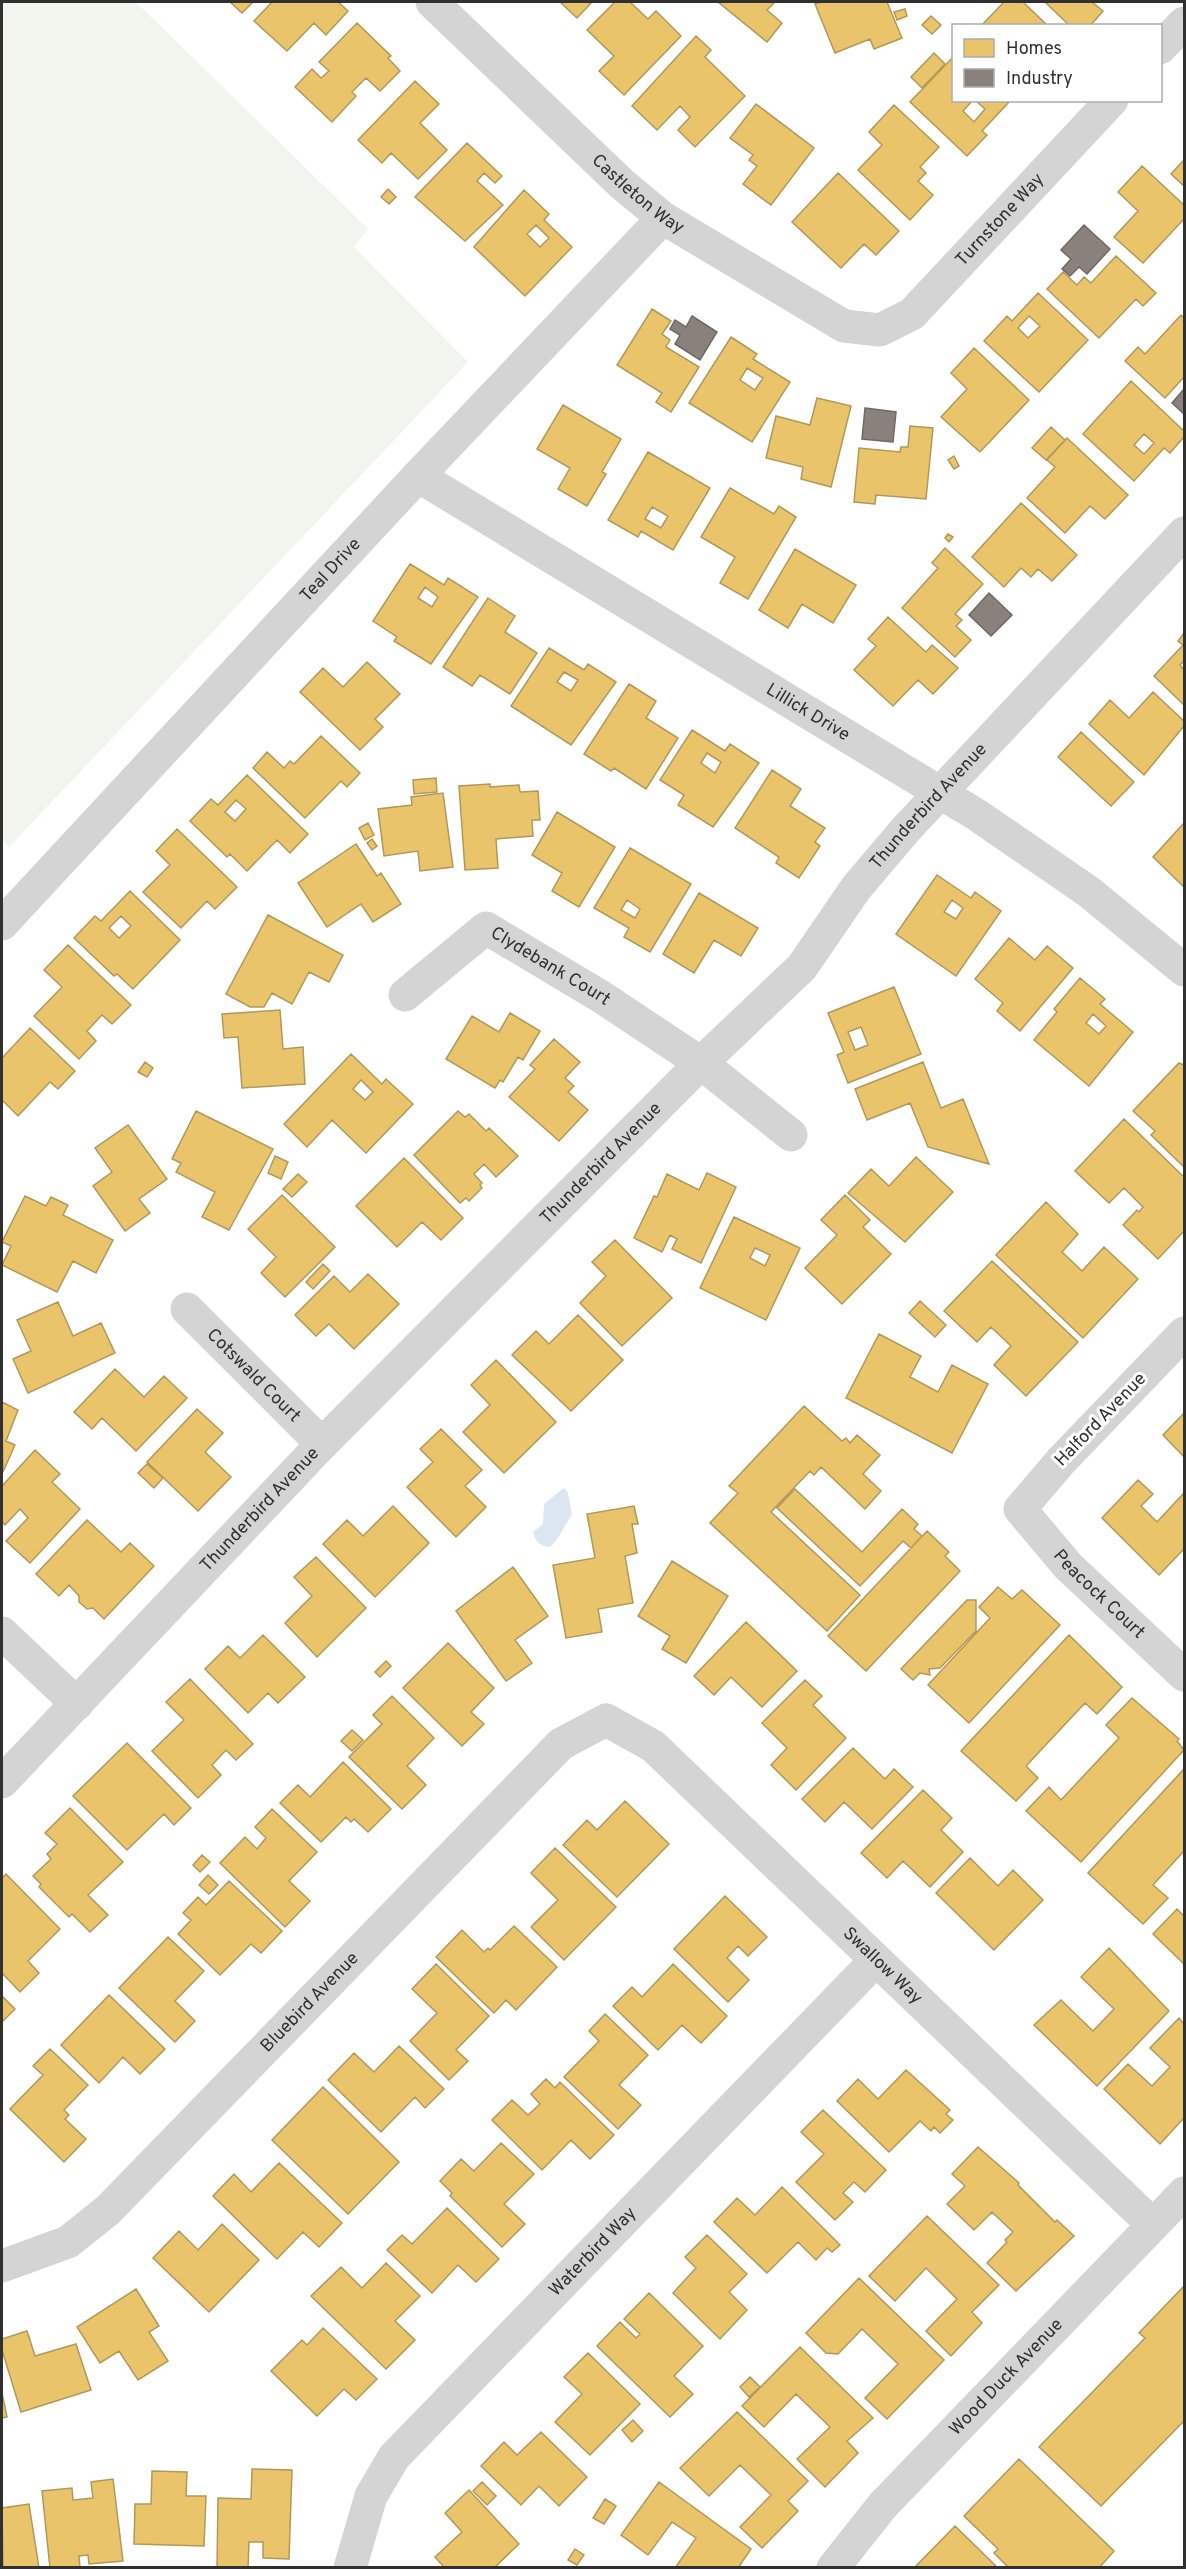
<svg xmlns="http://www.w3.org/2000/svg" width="1186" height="2569" font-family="Overpass,sans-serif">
	<rect width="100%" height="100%" fill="#fff"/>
	<path fill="#f1f5ed" d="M2,2H136L368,229L354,247L468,362L9,847L2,839Z"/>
	<path fill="#dce6f1" d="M564,1488L568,1493L572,1515C563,1526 560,1539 550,1547C540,1546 536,1542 533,1532L543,1524L544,1504Z"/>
	<path fill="#e9c46a" stroke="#b29859" stroke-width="1.5" fill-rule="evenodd" d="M230,2H253L242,13Z
		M272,2H338L348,11L326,35L314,23L287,51L254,21Z
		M560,2H592L577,18Z
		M615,2H630L648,19L656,11L681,36L624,95L599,71L614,56L587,30Z
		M718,2H775L767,10L782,23L767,42Z
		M821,2H887L902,38L874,49L870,39L835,53L815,4Z
		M1004,2H1023L1048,26H981Z
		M1045,2H1092L1103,11L1090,26H1070Z
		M905,9L907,16L897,20L894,12Z
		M931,16L941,25L932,34L922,25Z
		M357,23L391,56L388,58L400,71L380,91L366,78L352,92L356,96L332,122L295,87L312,69L321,78L329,71L319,62Z
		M696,36L711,50L705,57L745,96L695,147L678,130L690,117L680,106L657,130L632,106Z
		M934,53L945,64L922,88L911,77Z
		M954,56V100H973L963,111L974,122L985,109L975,100L1010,101L982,131L987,135L967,156L910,102Z
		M415,81L439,104L420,123L447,150L418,179L391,153L382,163L358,140Z
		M756,104L814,148L771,205L743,184L757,166L749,160L753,155L730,138Z
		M894,105L939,147L920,167L926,173L918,181L933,195L910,220L858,170L882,145L869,132Z
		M467,143L502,176L495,183L484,173L477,181L503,205L465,241L415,197Z
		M1184,160V186L1171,174Z
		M1142,166L1184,205V219L1143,263L1114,237L1138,211L1118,192Z
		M838,173L899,231L876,255L864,244L841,268L792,222Z
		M388,189L396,197L389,204L381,197Z
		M524,190L549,214L544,220L572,247L525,296L474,247ZM536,225L549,238L540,247L527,234Z
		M1116,256L1156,293L1143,306L1136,299L1099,338L1047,289L1063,272L1077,285L1084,277L1091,283Z
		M1038,293L1088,340L1039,392L984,341L1007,316L1012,321ZM1029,316L1040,326L1028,338L1018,328Z
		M652,309L671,321L662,334L670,340L666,347L699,367L671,412L656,402L662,393L617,365Z
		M1181,315L1184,318V377L1165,398L1125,361L1138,347L1145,354Z
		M731,337L757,354L753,359L790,382L752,442L689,403ZM747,368L763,378L755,390L740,380Z
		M974,348L1029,400L980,452L941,417L967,389L951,373Z
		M1131,381L1184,431V437L1170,453L1164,448L1134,481L1083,434ZM1144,434L1154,443L1144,454L1134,445Z
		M817,398L851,406L831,487L801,479L803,467L766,458L776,416L810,425Z
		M563,405L621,439L602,472L606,474L587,506L558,489L570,468L537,449Z
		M910,426L933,428L926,499L876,495L875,504L854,502L859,448L900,452L901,447H908Z
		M1051,427L1065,440L1046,460L1032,448Z
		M1067,438L1128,495L1105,519L1090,506L1065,533L1027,498L1055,467L1047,460Z
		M648,452L710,488L673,550L641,531L638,537L608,520ZM652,507L668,516L661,528L645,519Z
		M954,456L959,466L954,469L948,460Z
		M730,488L774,514L779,506L796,517L748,599L720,583L735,557L701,537Z
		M1021,503L1077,555L1052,581L1038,569L1031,577L1021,568L1004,587L972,557Z
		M948,534L953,537L949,542L945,538Z
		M945,548L983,584L955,614L962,620L956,626L971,640L955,657L902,608L938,568L932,563Z
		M795,549L856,585L833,623L802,604L788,628L759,610Z
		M410,564L444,585L448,578L478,597L431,664L394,641L397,637L373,621ZM425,587L438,597L432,607L418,598Z
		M488,598L515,616L505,632L537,653L510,694L480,675L472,686L443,667Z
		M888,617L926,652L932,645L958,668L933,694L918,680L893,706L854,670L876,646L868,639Z
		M1184,633V661L1180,665L1184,670V705L1154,676L1183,645L1178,641Z
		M549,648L584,670L588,664L616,682L571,745L511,706ZM564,672L578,680L571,691L557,682Z
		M367,662L400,694L375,719L383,727L360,750L300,692L323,668L343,687Z
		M629,684L656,701L646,718L678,738L646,789L614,768L611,771L584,754Z
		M1153,692L1184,721V726L1144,775L1089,724L1110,700L1129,718Z
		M692,730L725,751L730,744L759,763L713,827L678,805L684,795L660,780ZM707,753L721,762L715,773L701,763Z
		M1081,732L1134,782L1111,806L1058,757Z
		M321,736L360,773L347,787L341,781L305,818L253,768L267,752L284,768L290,761L294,764Z
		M772,770L801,789L790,806L825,828L815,842L820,846L799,878L776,863L779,857L735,828Z
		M247,775L308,834L290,853L277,840L247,871L230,854L227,857L190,821L211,799L218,805ZM236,800L246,809L235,821L225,812Z
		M436,778L437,792L414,794L413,780Z
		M490,784V787L519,785L520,792L538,791L540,820H532L533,836L496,839L498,868L465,870L459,786Z
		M443,793L453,867L420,871L418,851L384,856L378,809L412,805L411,797Z
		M557,812L615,847L579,907L552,891L562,873L532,855Z
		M368,823L374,835L365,840L359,828Z
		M1184,823V887L1153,857Z
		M177,829L237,887L215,909L207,901L181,928L143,892L170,865L156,851Z
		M372,839L377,846L372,850L367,843Z
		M356,844L377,876L381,873L401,904L373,922L361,904L327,927L298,883Z
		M630,848L691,884L650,952L624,937L629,928L594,908ZM627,900L640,909L635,918L621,910Z
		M937,875L971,898L975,892L1001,911L956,976L896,934ZM952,900L963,908L956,919L944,912Z
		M130,891L180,940L133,989L117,974L114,976L74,938L95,916L101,921ZM121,916L131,926L119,938L109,928Z
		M699,893L758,928L741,956L714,940L694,973L663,954Z
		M268,915L343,955L329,982L309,972L292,1004L272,993L264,1007H250L226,994Z
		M1009,938L1035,960L1047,946L1073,968L1020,1031L997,1011L1003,1003L975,979Z
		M68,945L131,1005L112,1024L102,1015L87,1031L96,1041L79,1059L34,1016L62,987L44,970Z
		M1080,978L1105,999L1100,1004L1133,1032L1089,1086L1034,1040L1057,1012L1054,1009ZM1093,1014L1106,1026L1099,1034L1086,1023Z
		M894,987L921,1054L848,1083L837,1055L844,1052L828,1013ZM861,1027L868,1045L855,1050L848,1032Z
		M280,1010L283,1049L303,1047L305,1084L242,1088L238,1037L224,1038L222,1014Z
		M510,1013L540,1031L523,1060L518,1057L503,1082L500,1080L495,1088L446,1059L472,1016L499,1032Z
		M30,1028L75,1071L58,1089L50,1082L18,1116L2,1100V1058Z
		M554,1039L580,1062L565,1078L574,1086L568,1092L588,1110L559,1141L509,1097L535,1069L530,1065Z
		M351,1054L382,1084L386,1079L413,1104L366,1153L332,1120L307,1147L284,1124ZM361,1080L373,1092L365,1100L353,1089Z
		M145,1062L153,1068L147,1077L138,1072Z
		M923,1062L941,1108L963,1099L989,1164L928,1147L910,1103L867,1120L855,1089Z
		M1179,1063L1184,1065V1167L1151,1135L1155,1131L1133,1111Z
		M196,1111L273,1149L229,1230L202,1217L215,1192L176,1172L181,1163L172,1159Z
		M458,1111L465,1117L469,1114L486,1131L489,1128L518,1156L496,1177L484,1164L474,1174L482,1183L480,1185L482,1188L469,1201L466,1198L460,1203L414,1155Z
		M1124,1119L1184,1177V1231L1158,1259L1123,1225L1137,1210L1139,1212L1143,1207L1124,1188L1109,1203L1075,1171Z
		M128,1125L167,1179L139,1199L150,1213L125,1231L93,1186L112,1172L95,1148Z
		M275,1156L288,1162L281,1179L268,1173Z
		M916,1157L953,1192L905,1242L848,1193L871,1169L889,1186Z
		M404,1158L463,1218L441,1240L422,1222L397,1247L356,1206Z
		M707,1173L736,1187L701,1263L672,1249L677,1239L670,1235L662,1252L634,1238L654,1196L657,1197L667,1174L699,1190Z
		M298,1174L307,1182L292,1197L283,1189Z
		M282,1195L335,1247L285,1297L261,1273L276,1257L248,1229Z
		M845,1195L870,1220L863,1227L891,1254L842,1304L805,1268L837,1235L821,1220Z
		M25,1196L46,1206L51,1197L68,1205L63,1215L113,1240L96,1273L73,1261L57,1292L2,1265L11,1246L2,1242Z
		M1046,1202L1078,1234L1062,1252L1082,1271L1104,1247L1138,1279L1083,1338L996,1255Z
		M734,1217L800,1248L766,1320L700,1288ZM755,1248L770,1255L765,1266L750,1258Z
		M615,1240L672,1298L622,1346L580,1303L606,1276L592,1262Z
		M992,1261L1078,1342L1026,1396L994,1365L1011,1346L991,1327L977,1342L944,1311Z
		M323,1264L330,1271L313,1289L306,1282Z
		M368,1274L399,1304L354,1349L329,1324L316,1336L295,1315L334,1276L350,1292Z
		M920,1301L946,1325L935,1337L909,1313Z
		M58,1302L73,1336L101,1323L115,1353L28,1393L13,1359L31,1351L17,1320Z
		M578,1315L623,1360L571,1411L512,1355L536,1331L549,1344Z
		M879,1334L921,1356L910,1377L938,1392L952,1365L988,1384L952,1453L846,1398Z
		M496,1360L556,1422L504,1473L463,1432L490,1405L471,1385Z
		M115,1369L144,1397L164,1376L187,1398L136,1451L102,1418L92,1429L74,1412Z
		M2,1402L18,1410L6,1441L15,1445L3,1472Z
		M804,1406L842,1441L846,1438L850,1443L857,1435L880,1455L863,1474L881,1491L865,1509L821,1467L814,1475L810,1471L771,1512L860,1595L827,1631L710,1523L738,1493L729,1486Z
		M197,1409L223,1433L205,1452L231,1477L198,1511L147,1462Z
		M1184,1413V1457L1163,1435Z
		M441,1429L482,1470L465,1486L486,1507L456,1537L407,1487L433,1462L420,1449Z
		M35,1450L60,1474L52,1482L80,1509L30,1563L6,1541L28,1518L20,1509L5,1525L2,1521V1486Z
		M147,1464L163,1478L154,1488L138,1473Z
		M1138,1480L1153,1494L1141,1506L1157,1522L1184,1493V1549L1159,1575L1102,1518Z
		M795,1489L862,1552L902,1509L918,1524L914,1529L922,1536L911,1548L903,1541L860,1586L777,1508Z
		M393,1506L429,1543L375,1597L323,1544L347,1520L363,1536Z
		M634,1506L638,1524H632L637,1553L625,1556L633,1603L598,1609L602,1632L566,1638L553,1565L595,1558L587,1514Z
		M87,1520L121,1552L130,1543L154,1566L104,1619L93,1608L87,1609L79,1602V1596L69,1585L59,1596L36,1574Z
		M927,1531L949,1552L945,1556L960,1571L866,1671L828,1636Z
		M316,1557L366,1608L317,1657L285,1623L312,1596L294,1577Z
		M672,1561L728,1596L686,1663L662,1649L670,1636L638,1616Z
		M513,1567L548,1616L515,1640L532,1663L506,1681L456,1611Z
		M998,1587L1012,1599L1022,1590L1060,1625L969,1723L928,1685L990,1618L979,1607Z
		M967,1600H976V1631L940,1668L929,1669L930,1675L920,1673L913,1680L901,1669Z
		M746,1622L797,1671L762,1707L731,1677L714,1695L694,1676Z
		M263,1635L305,1677L278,1703L268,1693L248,1713L205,1669L228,1646L240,1658Z
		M1069,1635L1122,1687L1097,1714L1085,1703L1026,1766L1038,1778L1016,1801L961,1751Z
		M448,1643L494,1688L471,1712L484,1724L462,1746L403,1688Z
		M386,1661L391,1666L380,1677L375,1672Z
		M190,1679L253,1744L236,1760L226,1750L212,1765L221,1775L198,1798L152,1751L184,1720L166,1702Z
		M805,1680L822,1696L813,1705L846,1738L796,1790L771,1765L787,1748L762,1723Z
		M392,1696L434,1738L407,1766L426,1785L402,1809L349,1757L382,1724L373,1715Z
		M1132,1698L1179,1739L1177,1741L1184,1750L1081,1862L1026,1811L1049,1787L1061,1800L1119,1738L1106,1725Z
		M352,1730L363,1740L352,1751L341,1741Z
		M127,1743L191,1808L174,1825L164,1814L127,1850L73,1796Z
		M853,1748L885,1779L894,1769L913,1787L872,1829L844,1802L825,1822L802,1799Z
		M343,1762L391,1809L368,1832L354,1819L351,1822L346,1817L321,1842L280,1803L298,1785L310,1797Z
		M1184,1769V1851L1153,1885L1168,1898L1143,1924L1088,1873Z
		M923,1790L952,1818L941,1830L963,1852L930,1887L903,1861L887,1878L861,1853Z
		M625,1801L669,1844L617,1897L563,1845L587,1820L597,1830Z
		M70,1808L123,1862L88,1895L108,1915L90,1932L72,1914L69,1917L39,1887L41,1884L33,1876L51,1859L47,1854L57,1844L45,1833Z
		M272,1809L317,1852L289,1881L310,1901L285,1927L220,1863L245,1837L257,1849L266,1838L255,1827Z
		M555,1848L616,1907L564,1960L531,1927L558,1900L531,1873Z
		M202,1855L210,1862L200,1872L193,1865Z
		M970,1858L998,1886L1013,1870L1043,1900L994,1950L936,1893Z
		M6,1874L60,1929L28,1961L39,1973L20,1992L2,1973V1878Z
		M208,1875L218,1885L209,1894L199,1885Z
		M229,1881L282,1931L261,1953L251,1944L220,1975L178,1934L191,1920L183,1913L198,1897L206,1905Z
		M725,1896L767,1937L748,1956L738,1946L727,1958L749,1980L728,2002L674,1949Z
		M1177,1909L1184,1916V1964L1153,1934Z
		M514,1926L557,1967L516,2010L506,2000L494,2013L436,1957L462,1930L484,1952L488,1948L490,1950Z
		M168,1937L204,1971L175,2001L195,2021L175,2042L119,1988Z
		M1109,1948L1169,2011L1097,2086L1034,2025L1061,2000L1093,2031L1114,2009L1081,1977Z
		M436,1964L489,2016L456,2050L468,2061L449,2080L410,2041L437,2013L412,1989Z
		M673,1964L727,2016L701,2043L682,2025L658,2050L613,2006L632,1987L642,1997Z
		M109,1995L165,2049L140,2074L123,2057L99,2083L61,2045Z
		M2,1996L15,2009L2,2022Z
		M605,2014L648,2055L619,2085L641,2105L618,2129L564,2077L599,2041L589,2031Z
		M1179,2018L1184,2024V2118L1160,2144L1104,2089L1128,2064L1152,2086L1170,2067L1150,2048Z
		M399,2046L444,2089L425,2108L415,2097L381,2132L328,2080L354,2053L374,2072Z
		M50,2049L88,2085L64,2110L69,2115L65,2119L86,2139L64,2162L10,2109L43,2075L33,2066Z
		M906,2070L950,2110L946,2114L953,2120L940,2133L934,2127L931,2131L920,2121L889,2152L837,2101L858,2079L878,2099Z
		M546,2079L555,2088L560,2082L614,2135L590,2159L571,2140L542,2170L492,2120L512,2100L528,2115L540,2104L531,2094Z
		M323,2087L399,2162L348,2214L272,2140Z
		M823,2110L886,2170L865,2192L854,2182L843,2193L853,2202L835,2220L796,2182L824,2154L801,2132Z
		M501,2143L534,2174L504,2204L525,2224L502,2247L450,2196L452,2193L440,2181L461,2159L474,2171Z
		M978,2147L1019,2183L1018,2185L1055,2222L1057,2220L1074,2236L1016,2291L987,2263L1007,2242L1005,2240L1013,2232L992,2212L974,2230L947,2204L965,2186L952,2174Z
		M279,2163L342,2223L319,2247L303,2232L277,2259L213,2196L234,2174L251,2192Z
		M782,2187L840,2245L832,2252L827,2248L816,2260L798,2242L767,2273L714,2222L737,2198L755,2215Z
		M447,2208L499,2259L476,2282L458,2265L432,2293L387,2250L402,2235L412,2244Z
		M927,2216L999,2285L972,2312L982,2323L951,2356L926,2331L957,2299L926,2268L895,2301L869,2276Z
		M222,2224L259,2260L209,2312L153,2258L179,2231L198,2250Z
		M707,2235L747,2274L729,2292L747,2310L720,2339L673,2293L696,2268L685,2257Z
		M386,2263L420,2296L395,2321L415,2340L386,2369L311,2296L341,2267L362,2288Z
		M859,2278L944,2360L887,2419L865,2398L898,2364L862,2329L838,2354L826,2353L806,2333Z
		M1184,2286V2421L1101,2506L1039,2447L1145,2338L1139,2333Z
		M136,2289L159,2326L149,2332L168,2361L138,2380L119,2351L100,2363L77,2327Z
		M649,2293L703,2346L674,2376L693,2394L670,2417L597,2346L620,2322L636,2338L640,2334L624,2319Z
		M323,2328L377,2379L356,2400L344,2389L317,2416L271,2371L302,2340L307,2345Z
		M27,2331L35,2356L76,2344L91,2390L21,2412L2,2350V2339Z
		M800,2347L873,2418L847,2441L858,2453L825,2487L797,2459L830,2427L796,2394L764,2427L742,2406Z
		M588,2353L640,2404L590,2455L555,2422L582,2394L564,2377Z
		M750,2377L760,2387L749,2397L740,2387Z
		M2,2393L7,2417L2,2418Z
		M737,2412L808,2481L788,2501L798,2511L762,2548L740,2527L771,2495L740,2465L709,2496L680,2468Z
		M633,2420L643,2431L632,2442L622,2430Z
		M541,2432L587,2477L559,2506L539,2486L521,2505L481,2466L504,2442L517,2455Z
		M1019,2459L1114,2551L1099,2568H1009L994,2553L998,2549L964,2516Z
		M252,2469L292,2470L289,2559L263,2558V2542H249L248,2568H217L218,2498L251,2499Z
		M152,2471L187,2472L186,2496H206L204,2546L134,2544L135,2504H151Z
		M113,2479L123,2561L89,2564L88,2555L79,2556L80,2568H50L42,2491L72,2488L73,2500L93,2498L91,2482Z
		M482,2482L496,2496L487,2505L473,2491Z
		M659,2482L751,2549L738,2568H675L696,2538L672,2522L648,2555L621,2535Z
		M469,2490L519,2544L494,2568H445L435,2557L462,2532L445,2513Z
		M605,2499L616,2506L604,2524L593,2518Z
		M29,2504L39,2568H3L2,2508Z
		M955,2526L998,2568H914Z
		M575,2549L584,2555L577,2565L568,2560Z"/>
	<path fill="#8a817c" stroke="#6f6965" stroke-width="1.5" d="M1084,225L1110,249L1087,274L1079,267L1070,276L1062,269L1071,259L1061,250Z
		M692,316L717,332L700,360L675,344L680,335L670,329L675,320L686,327Z
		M1184,389V414L1172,403Z
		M865,408L896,412L893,442L862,439Z
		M989,593L1012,615L991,636L969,615Z"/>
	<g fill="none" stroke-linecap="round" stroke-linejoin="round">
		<g stroke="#d4d4d4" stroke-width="33">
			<path id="s1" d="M432,2L622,184L663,218L844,326L880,330L912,314L1112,100"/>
			<path d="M1160,48L1184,23"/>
			<path id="s2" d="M418,476L977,815L1089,892L1184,970"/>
			<path id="s3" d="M2,924L418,476L663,218"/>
			<path id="s4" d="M405,995L486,928L600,996L701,1063L791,1135"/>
			<path id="s5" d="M187,1309L322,1444"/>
			<path id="s6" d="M1184,1333L1061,1461L1020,1509L1068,1566L1184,1675"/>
			<path d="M2,1633L77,1704"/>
			<path id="s7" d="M2,1782L322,1444L701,1063L802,967L856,888L907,828L1184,533"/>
			<path id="s8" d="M2,2266L68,2242L108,2210L561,1744L606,1720L653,1746L1152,2224"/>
			<path id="s9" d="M350,2568L371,2496L394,2457L876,1960"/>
			<path id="s10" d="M833,2568L883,2505L1184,2193"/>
		</g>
	</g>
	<g text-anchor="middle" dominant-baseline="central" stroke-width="6" stroke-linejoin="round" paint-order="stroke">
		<g font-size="18" fill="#303030" stroke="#fff">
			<text stroke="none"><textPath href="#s1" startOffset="282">Castleton Way</textPath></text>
			<text stroke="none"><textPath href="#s1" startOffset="728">Turnstone Way</textPath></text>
			<text stroke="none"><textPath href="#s3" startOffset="483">Teal Drive</textPath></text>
			<text stroke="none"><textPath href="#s2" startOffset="456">Lillick Drive</textPath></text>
			<text stroke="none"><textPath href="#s7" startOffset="1347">Thunderbird Avenue</textPath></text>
			<text stroke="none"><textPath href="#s4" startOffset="180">Clydebank Court</textPath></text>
			<text stroke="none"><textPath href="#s7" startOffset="861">Thunderbird Avenue</textPath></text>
			<text stroke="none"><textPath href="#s5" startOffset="94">Cotswald Court</textPath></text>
			<text transform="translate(1101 1420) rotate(-46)">Halford Avenue</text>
			<text stroke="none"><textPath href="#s7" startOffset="375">Thunderbird Avenue</textPath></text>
			<text stroke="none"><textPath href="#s6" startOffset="357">Peacock Court</textPath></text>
			<text stroke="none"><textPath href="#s8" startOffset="1194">Swallow Way</textPath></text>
			<text stroke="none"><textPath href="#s8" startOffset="411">Bluebird Avenue</textPath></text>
			<text stroke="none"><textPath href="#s9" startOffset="406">Waterbird Way</textPath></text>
			<text stroke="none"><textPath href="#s10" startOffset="258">Wood Duck Avenue</textPath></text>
		</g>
	</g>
	<rect width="1186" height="2569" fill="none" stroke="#303030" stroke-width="6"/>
	<rect x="952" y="24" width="210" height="78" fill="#ffffff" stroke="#acacac" stroke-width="1.5"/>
	<rect x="964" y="39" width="30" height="18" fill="#e9c46a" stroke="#acacac" stroke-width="1.5"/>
	<text x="1006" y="54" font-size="18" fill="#303030">Homes</text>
	<rect x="964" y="69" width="30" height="18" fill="#8a817c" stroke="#acacac" stroke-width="1.5"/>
	<text x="1006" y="84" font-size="18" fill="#303030">Industry</text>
</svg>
